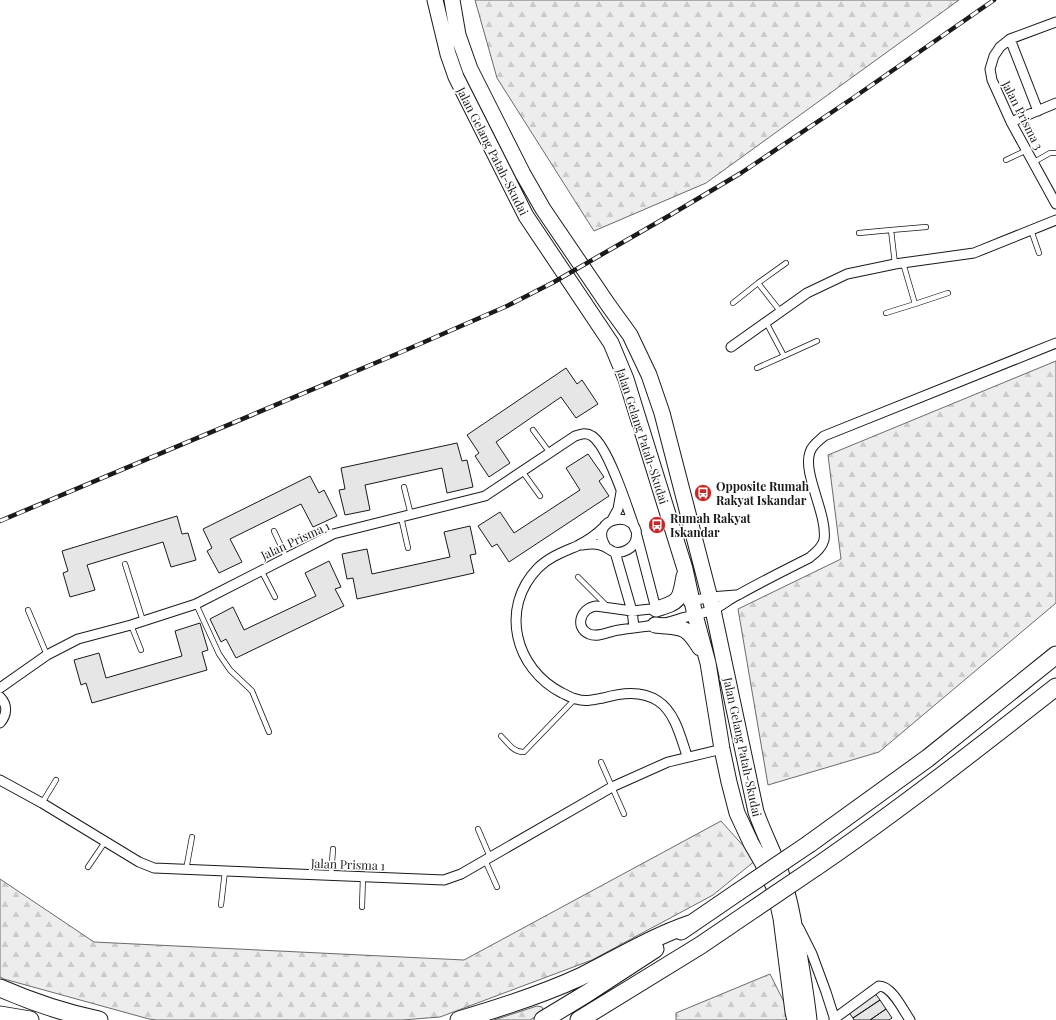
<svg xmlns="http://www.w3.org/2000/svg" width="1056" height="1020" font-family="'Playfair Display',serif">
	<defs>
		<pattern id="forest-firs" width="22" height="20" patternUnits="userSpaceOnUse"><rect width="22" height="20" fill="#ededed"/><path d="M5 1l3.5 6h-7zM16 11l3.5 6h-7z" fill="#cbcbcb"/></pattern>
	</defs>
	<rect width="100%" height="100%" fill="#fff"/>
	<path fill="url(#forest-firs)" stroke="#6a6a6a" d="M475,0H959L706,183L594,231L497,78Z
		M1056,361V603L879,752L768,785L738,609L841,559L828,455Z
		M721,821L756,860L713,895L592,960L440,1017L402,1020H157L149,1019L4,979L0,977V879L94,942L464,960Z
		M770,974L793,1020H676V1013Z
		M537,1006L542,1007L544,1012L530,1020H494Z"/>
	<path fill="#e6e6e6" stroke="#1a1a1a" d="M566,368L577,384L582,380L598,404L576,418L561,397L496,442L510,463L489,477L475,456L479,453L467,435Z
		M457,443L462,461L467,460L473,487L447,493L442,468L365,485L370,510L345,515L339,490L345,489L341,468Z
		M588,454L604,477L599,481L609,496L509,562L497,544L492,547L478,526L500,512L514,533L580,490L566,468Z
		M310,476L319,493L324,490L337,516L313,527L301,504L230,539L242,562L219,573L207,551L212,548L203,529Z
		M177,516L182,534L188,533L196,560L171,567L163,542L87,565L95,590L70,597L63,573L68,571L62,551Z
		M470,526L476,554L470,555L474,573L357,599L353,578L347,579L342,554L367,549L372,574L450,557L444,532Z
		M329,561L341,587L335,589L344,606L236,658L226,639L221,642L210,619L233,607L244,630L316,596L305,573Z
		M200,623L208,650L202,652L207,670L92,703L86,683L81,685L74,660L99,653L106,678L182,656L175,631Z
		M874,992L880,1000L853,1018L847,1010Z
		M880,1000L886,1009L870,1020H854L853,1018Z
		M886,1009L892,1018L889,1020H870Z"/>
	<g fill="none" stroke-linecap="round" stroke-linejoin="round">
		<defs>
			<path id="lane" d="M1006,160L1027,150
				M1034,162L1050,153H1056
				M1031,230L1039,253
				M859,233L891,230
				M895,264L891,230L926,227
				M733,303L758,283
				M915,304L948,293
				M780,311L758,283L786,263
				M886,313L915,304L903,263
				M766,322L784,356L817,341
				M757,368L784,356
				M533,430L550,453
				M522,471L540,496
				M404,487L411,515
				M401,517L408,548
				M274,531L286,557
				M125,564L143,621
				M261,570L275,597
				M578,577L607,606
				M196,604L219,654L230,670L252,691L269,732
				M28,610L47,655
				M131,625L141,650
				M501,736C507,742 514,753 524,752L575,699
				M601,762L624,814
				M42,803L56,780
				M478,829L490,857
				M485,860L497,887
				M88,867L105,842
				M186,870L192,837
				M331,876L333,849
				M221,905L225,871
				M362,907L363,877"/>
			<path id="street" d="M1056,22L1010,39L1000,47L994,56L990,69L992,80L1011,122L1056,204
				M1010,39L1038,111
				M1011,122L1056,103
				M731,347L807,293L847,274L895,264L974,253L1056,220
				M612,520L618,509L621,492
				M604,527C596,535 587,541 577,546C563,552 549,557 538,568C499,608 515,669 562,693C567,695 571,698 576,699C585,702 593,700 603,698C621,693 641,690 658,701C675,712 681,738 687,756
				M637,536L656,609
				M582,545C588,544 594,543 600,545C606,546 609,550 614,552C623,554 634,548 636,539C642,508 586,516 606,547
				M615,552L632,611L634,627
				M688,602L710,597L736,595
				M660,608L632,611L596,606C581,608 574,627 589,634C599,638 609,631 619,630C631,628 643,627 655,625C664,624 673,621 682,618C692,616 702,614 712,610C721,607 729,599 738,595C761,582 785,570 809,558C815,553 822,548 824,540C828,515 802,473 810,452C812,445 819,441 824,436L1056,343
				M0,688L47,655L78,639L131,625L196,604L333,534L485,496L575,436C581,434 586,432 592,436C608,446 628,509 635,529
				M0,697C8,705 7,715 0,723
				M0,780L42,803L139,862L154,868L444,880L461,874L612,787L668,762L722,749
				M799,928L812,954L826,992L835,1020
				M834,1019L879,986C892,986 903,1010 910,1020"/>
			<path id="primary" d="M435,0L448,54L456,77L526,216L611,343L626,379L685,569L695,615L708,663L722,749L729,782L737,813L751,843L762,862L774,887L781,918L793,1012L795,1020
				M452,0L458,35L470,69L523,174L543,209L609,306L630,335L649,375L662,413L713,610L756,812C764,835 776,856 783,879C789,897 793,917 796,936C801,964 806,992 809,1020
				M656,609C680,602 680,600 684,576
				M655,625C682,628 685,624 700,648"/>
			<path id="highway" d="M809,844L928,758L1056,655
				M816,867C899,810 977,749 1056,687
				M681,931L738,892
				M0,988C32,1002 65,1013 99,1020
				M0,1015L30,1020
				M459,1020C500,1008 541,995 580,977C616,959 652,937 690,924
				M543,1020L586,994L655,949
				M579,1020L701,945L751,911"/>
		</defs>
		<use href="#lane" stroke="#1a1a1a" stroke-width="6"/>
		<use href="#street" stroke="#1a1a1a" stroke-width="11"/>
		<use href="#primary" stroke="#1a1a1a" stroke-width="17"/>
		<use href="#highway" stroke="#1a1a1a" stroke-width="19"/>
		<use href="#lane" stroke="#fff" stroke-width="4.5"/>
		<use href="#street" stroke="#fff" stroke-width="9"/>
		<use href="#primary" stroke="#fff" stroke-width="15"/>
		<use href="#highway" stroke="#fff" stroke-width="17"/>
		<defs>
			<path id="rail" d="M0,521L399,353L507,306L554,282L672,214L741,173L853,98L994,0"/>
		</defs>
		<use href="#rail" stroke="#1a1a1a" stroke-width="4.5"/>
		<use href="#rail" stroke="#fff" stroke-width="3" stroke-dasharray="9" stroke-linecap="butt"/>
		<defs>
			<path id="highway-bridge" d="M738,892L809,844
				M751,911L816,867"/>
		</defs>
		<use href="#highway-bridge" stroke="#1a1a1a" stroke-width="19" stroke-linecap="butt"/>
		<use href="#highway-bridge" stroke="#fff" stroke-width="17"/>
	</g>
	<defs>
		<symbol id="bus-disc" viewBox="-11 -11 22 22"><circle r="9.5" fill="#c62828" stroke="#fff"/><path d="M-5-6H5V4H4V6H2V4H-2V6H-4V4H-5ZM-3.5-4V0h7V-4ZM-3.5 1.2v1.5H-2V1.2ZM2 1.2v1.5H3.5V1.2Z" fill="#fff"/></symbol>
	</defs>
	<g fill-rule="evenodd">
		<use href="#bus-disc" x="693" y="483" width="20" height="20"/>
		<use href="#bus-disc" x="647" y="515" width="20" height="20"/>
	</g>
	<g text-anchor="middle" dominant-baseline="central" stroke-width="3" stroke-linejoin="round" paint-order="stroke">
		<g font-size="12" fill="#1a1a1a" stroke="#fff">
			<text transform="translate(1023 115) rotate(63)">Jalan Prisma 3</text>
			<text transform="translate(493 151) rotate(63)">Jalan Gelang Patah-Skudai</text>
			<text transform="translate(643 436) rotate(72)">Jalan Gelang Patah-Skudai</text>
			<text transform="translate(295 540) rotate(-25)">Jalan Prisma 1</text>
			<text transform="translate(743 747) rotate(78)">Jalan Gelang Patah-Skudai</text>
			<text transform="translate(348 864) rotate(2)">Jalan Prisma 1</text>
		</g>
		<g font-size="12" font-weight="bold" fill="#1a1a1a" stroke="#fff" text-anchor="start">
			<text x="716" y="486">Opposite Rumah<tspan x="716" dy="14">Rakyat Iskandar</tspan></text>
			<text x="670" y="518">Rumah Rakyat<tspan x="670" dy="14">Iskandar</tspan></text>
		</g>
	</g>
</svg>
